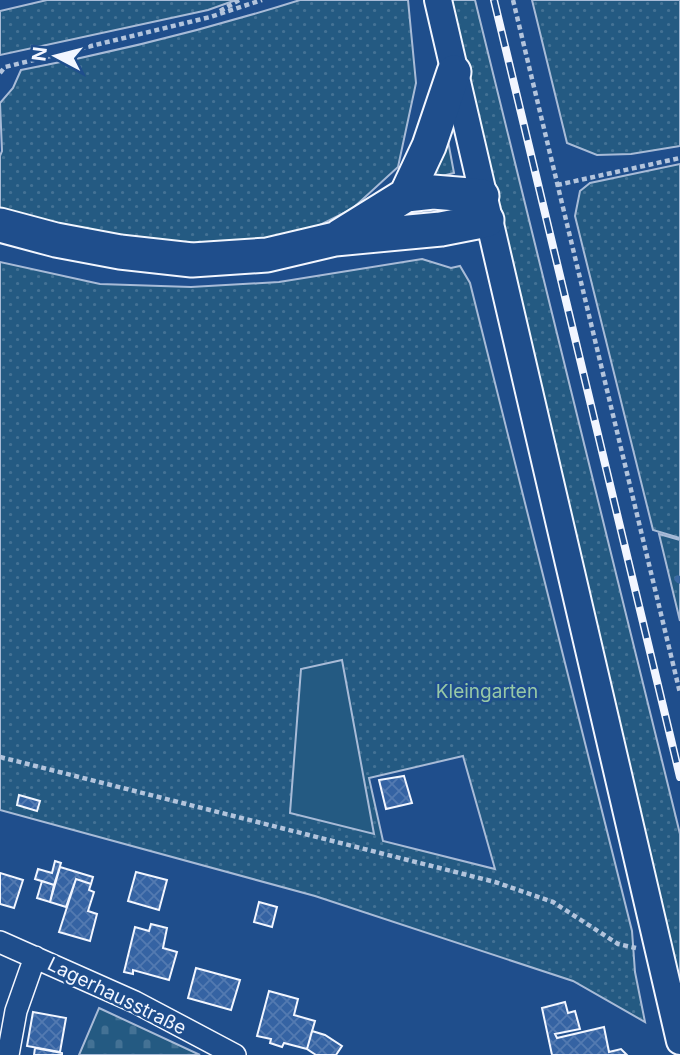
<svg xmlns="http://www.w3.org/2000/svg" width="680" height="1055" font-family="Inter,sans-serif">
	<defs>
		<pattern id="grass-dots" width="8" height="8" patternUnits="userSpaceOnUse" patternTransform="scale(1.75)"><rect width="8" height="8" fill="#245a82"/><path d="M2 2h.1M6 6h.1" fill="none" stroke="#447295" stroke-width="1.8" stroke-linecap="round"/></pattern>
		<pattern id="cemetery-stones" width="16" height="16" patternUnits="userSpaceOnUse" patternTransform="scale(1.75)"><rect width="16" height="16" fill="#245a82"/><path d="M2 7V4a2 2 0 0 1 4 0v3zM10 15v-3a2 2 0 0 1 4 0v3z" fill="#447295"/></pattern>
		<pattern id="building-cross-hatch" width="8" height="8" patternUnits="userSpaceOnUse" patternTransform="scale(1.75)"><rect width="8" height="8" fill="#3563a3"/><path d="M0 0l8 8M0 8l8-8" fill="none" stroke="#537ab1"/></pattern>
	</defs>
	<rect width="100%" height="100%" fill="#1f4e8c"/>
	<path fill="url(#grass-dots)" stroke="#a8bbd7" stroke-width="2" fill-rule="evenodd" d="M47,0H236L208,10L0,55V11Z
		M300,0H408L416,83L398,167L352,209L290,240L180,245L0,217V156L2,151L0,103L13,88L21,70C116,52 208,29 300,0Z
		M451,0H475L680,834V987Z
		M532,0H680V146L631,154L597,155L567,143Z
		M448,141L454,173L426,180Z
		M680,164V538L653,530L575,216L580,191L590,183Z
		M422,259L451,268L460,266L470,283L632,931L635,972L645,1022L573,981L315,896L0,810V262L100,284L191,287L279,282ZM463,756L495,869L383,841L369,778Z
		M659,534L680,540V621Z"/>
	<path fill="url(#cemetery-stones)" stroke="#a8bbd7" stroke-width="2" d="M99,1008L200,1055H79Z"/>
	<path fill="#245a82" stroke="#a8bbd7" stroke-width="2" d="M342,660L374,834L290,813L301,669Z"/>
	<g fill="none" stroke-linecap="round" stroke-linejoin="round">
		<path stroke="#3b69a3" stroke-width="7" d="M678,579L680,580"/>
	</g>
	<path fill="url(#building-cross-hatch)" stroke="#f2f6ff" stroke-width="2" d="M404,776L412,803L386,809L379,780Z
		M19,795L40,801L37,811L17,805Z
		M55,861L61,863L54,885L35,879L38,869L52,873Z
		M60,867L93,877L91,884L76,879L66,907L50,902Z
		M136,872L167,880L159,910L128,901Z
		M0,873L23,880L14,908L0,904Z
		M76,879L91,884L89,890L94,892L88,911L97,914L90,941L59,932Z
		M42,881L54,885L50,902L37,898Z
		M259,902L277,907L272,927L254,922Z
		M151,924L167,928L163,948L177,952L169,980L133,970V974L124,972L135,927L149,931Z
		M196,968L240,980L231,1010L188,998Z
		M269,991L298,999L294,1015L315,1021L307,1049L284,1043L282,1047L270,1043L271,1039L257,1036Z
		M565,1002L568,1013L575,1011L580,1029L555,1034L557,1038L604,1027L609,1052L621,1049L627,1055H552L542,1008Z
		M33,1012L66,1018L60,1052L27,1046Z
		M312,1031L325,1035L342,1046L336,1055H316L307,1049Z
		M35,1048L62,1053V1055H34Z"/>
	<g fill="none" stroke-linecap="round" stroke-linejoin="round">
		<defs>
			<path id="minor" d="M0,942L135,1002L235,1055
				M8,1055L16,1011L35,957"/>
			<path id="tertiary" d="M438,0L680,1041"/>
			<path id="primary" d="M406,195L429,146L454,72
				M0,225L56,240L120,252L192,260L267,255L335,239L441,229L487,220
				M340,236L406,195L433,192L482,196"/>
		</defs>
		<use href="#minor" stroke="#f2f6ff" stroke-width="24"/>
		<use href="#tertiary" stroke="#f2f6ff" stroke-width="30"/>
		<use href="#primary" stroke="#f2f6ff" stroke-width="37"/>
		<path stroke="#b3c4dc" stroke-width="4.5" stroke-dasharray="5 3.5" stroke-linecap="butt" d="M513,0L680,693
			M220,11L239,0
			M0,73L5,67L210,17L262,0
			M557,185L680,158
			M0,757L495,882L553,902L618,944L636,948"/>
		<use href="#minor" stroke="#1f4e8c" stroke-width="21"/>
		<use href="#tertiary" stroke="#1f4e8c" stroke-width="26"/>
		<use href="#primary" stroke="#1f4e8c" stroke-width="33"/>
		<defs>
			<path id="rail" d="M494,0L680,777"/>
		</defs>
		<use href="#rail" stroke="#f2f6ff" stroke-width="8"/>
		<use href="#rail" stroke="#1f4e8c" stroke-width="5" stroke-dasharray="16" stroke-linecap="butt"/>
	</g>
	<g text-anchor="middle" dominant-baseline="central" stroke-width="5" stroke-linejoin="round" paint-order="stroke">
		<g font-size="19" fill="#97c8a6" stroke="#1f4e8c">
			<text x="487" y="691">Kleingarten</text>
		</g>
		<g font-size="19" fill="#f2f6ff" stroke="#1f4e8c">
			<text transform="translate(117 996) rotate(26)">Lagerhausstraße</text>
		</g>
	</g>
	<g transform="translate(56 56) rotate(277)" stroke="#1f4e8c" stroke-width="5" paint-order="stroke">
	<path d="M0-5L12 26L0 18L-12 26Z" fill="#f2f6ff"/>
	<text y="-10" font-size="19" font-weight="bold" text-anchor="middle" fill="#f2f6ff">N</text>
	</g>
</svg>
